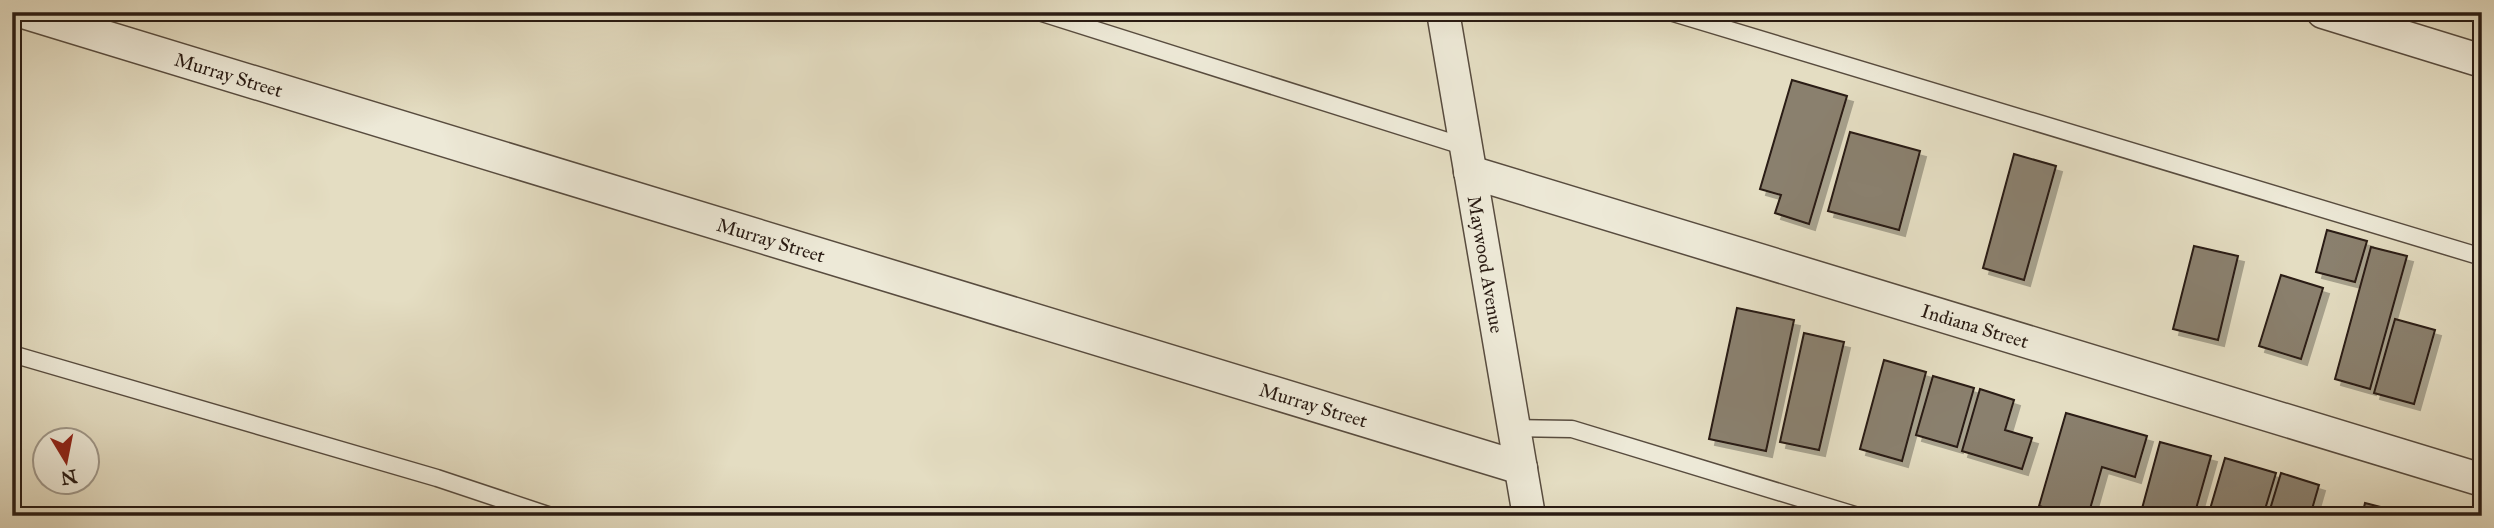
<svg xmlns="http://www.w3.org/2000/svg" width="2494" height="528" font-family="'IM FELL Great Primer',serif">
	<defs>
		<filter id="shadow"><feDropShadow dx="6" dy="6" stdDeviation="0" flood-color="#0004"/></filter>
	</defs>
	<rect width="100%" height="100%" fill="#e4ddc2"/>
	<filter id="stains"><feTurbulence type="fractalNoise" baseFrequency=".00286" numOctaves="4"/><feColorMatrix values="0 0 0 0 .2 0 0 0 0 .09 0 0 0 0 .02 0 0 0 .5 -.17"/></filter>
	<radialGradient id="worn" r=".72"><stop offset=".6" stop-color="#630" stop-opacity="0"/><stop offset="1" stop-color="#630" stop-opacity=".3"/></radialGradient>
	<path fill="#8a806e" stroke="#291b13" stroke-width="2" filter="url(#shadow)" d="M1792,80L1847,96L1809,224L1775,213L1781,195L1760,189Z
		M1850,132L1920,151L1899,230L1828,211Z
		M2014,154L2056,166L2024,280L1983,268Z
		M2327,230L2367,241L2355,282L2316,272Z
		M2194,246L2238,256L2218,340L2173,329Z
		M2371,247L2407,256L2370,389L2335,379Z
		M2281,275L2323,288L2301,359L2259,346Z
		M1737,308L1794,320L1766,451L1709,439Z
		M2395,319L2435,330L2414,404L2374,393Z
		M1804,333L1844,342L1819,450L1780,442Z
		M1884,360L1926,372L1902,461L1860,449Z
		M1933,376L1974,388L1957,447L1916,435Z
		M1980,389L2014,400L2005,430L2032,438L2022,469L1962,451Z
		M2066,413L2147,436L2135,477L2102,467L2088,516H2073L2039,506Z
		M2160,442L2211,456L2194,516H2140Z
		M2225,458L2276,473L2263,516H2208Z
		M2281,473L2319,485L2310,516H2268Z
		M2365,503L2408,514V516H2362Z"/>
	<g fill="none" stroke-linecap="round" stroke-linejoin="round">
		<defs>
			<path id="lane" d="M1039,12L1466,147
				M1670,12L2482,257
				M12,354L437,478L551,516
				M1514,428L1572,429L1858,516"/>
			<g id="street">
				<path id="s1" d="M23,12L1521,468"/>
				<path id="s2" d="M1443,12L1529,516"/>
				<path d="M2323,12L2482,61"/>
				<path id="s3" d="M1470,172L2482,480"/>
			</g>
		</defs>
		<use href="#lane" stroke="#584c3f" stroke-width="19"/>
		<use href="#street" stroke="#584c3f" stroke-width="35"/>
		<use href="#lane" stroke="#ede9d7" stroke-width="16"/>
		<use href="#street" stroke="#ede9d7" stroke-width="32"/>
	</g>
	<g text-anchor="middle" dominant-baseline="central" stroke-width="7" stroke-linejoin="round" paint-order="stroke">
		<g font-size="19" fill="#291b13" stroke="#ede9d7">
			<text stroke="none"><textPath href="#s1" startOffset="215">Murray Street</textPath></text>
			<text stroke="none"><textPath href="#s1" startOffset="782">Murray Street</textPath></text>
			<text stroke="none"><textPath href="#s2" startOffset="256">Maywood Avenue</textPath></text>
			<text stroke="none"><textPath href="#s3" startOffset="528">Indiana Street</textPath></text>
			<text stroke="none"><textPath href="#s1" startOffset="1349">Murray Street</textPath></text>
		</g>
	</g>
	<rect width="2494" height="528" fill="none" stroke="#e4ddc2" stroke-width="42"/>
	<rect x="14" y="14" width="2466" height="500" fill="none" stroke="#291b13" stroke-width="3.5"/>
	<rect x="21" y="21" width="2452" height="486" fill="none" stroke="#291b13" stroke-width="2"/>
	<g transform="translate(66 461) rotate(170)"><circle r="33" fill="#ede9d7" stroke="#9f9789" stroke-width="2"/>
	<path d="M0-5L12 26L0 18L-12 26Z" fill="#8f2418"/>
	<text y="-10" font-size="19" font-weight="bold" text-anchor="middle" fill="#291b13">N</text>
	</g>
	<rect width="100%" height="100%" filter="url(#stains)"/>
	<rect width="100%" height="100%" fill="url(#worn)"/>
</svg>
